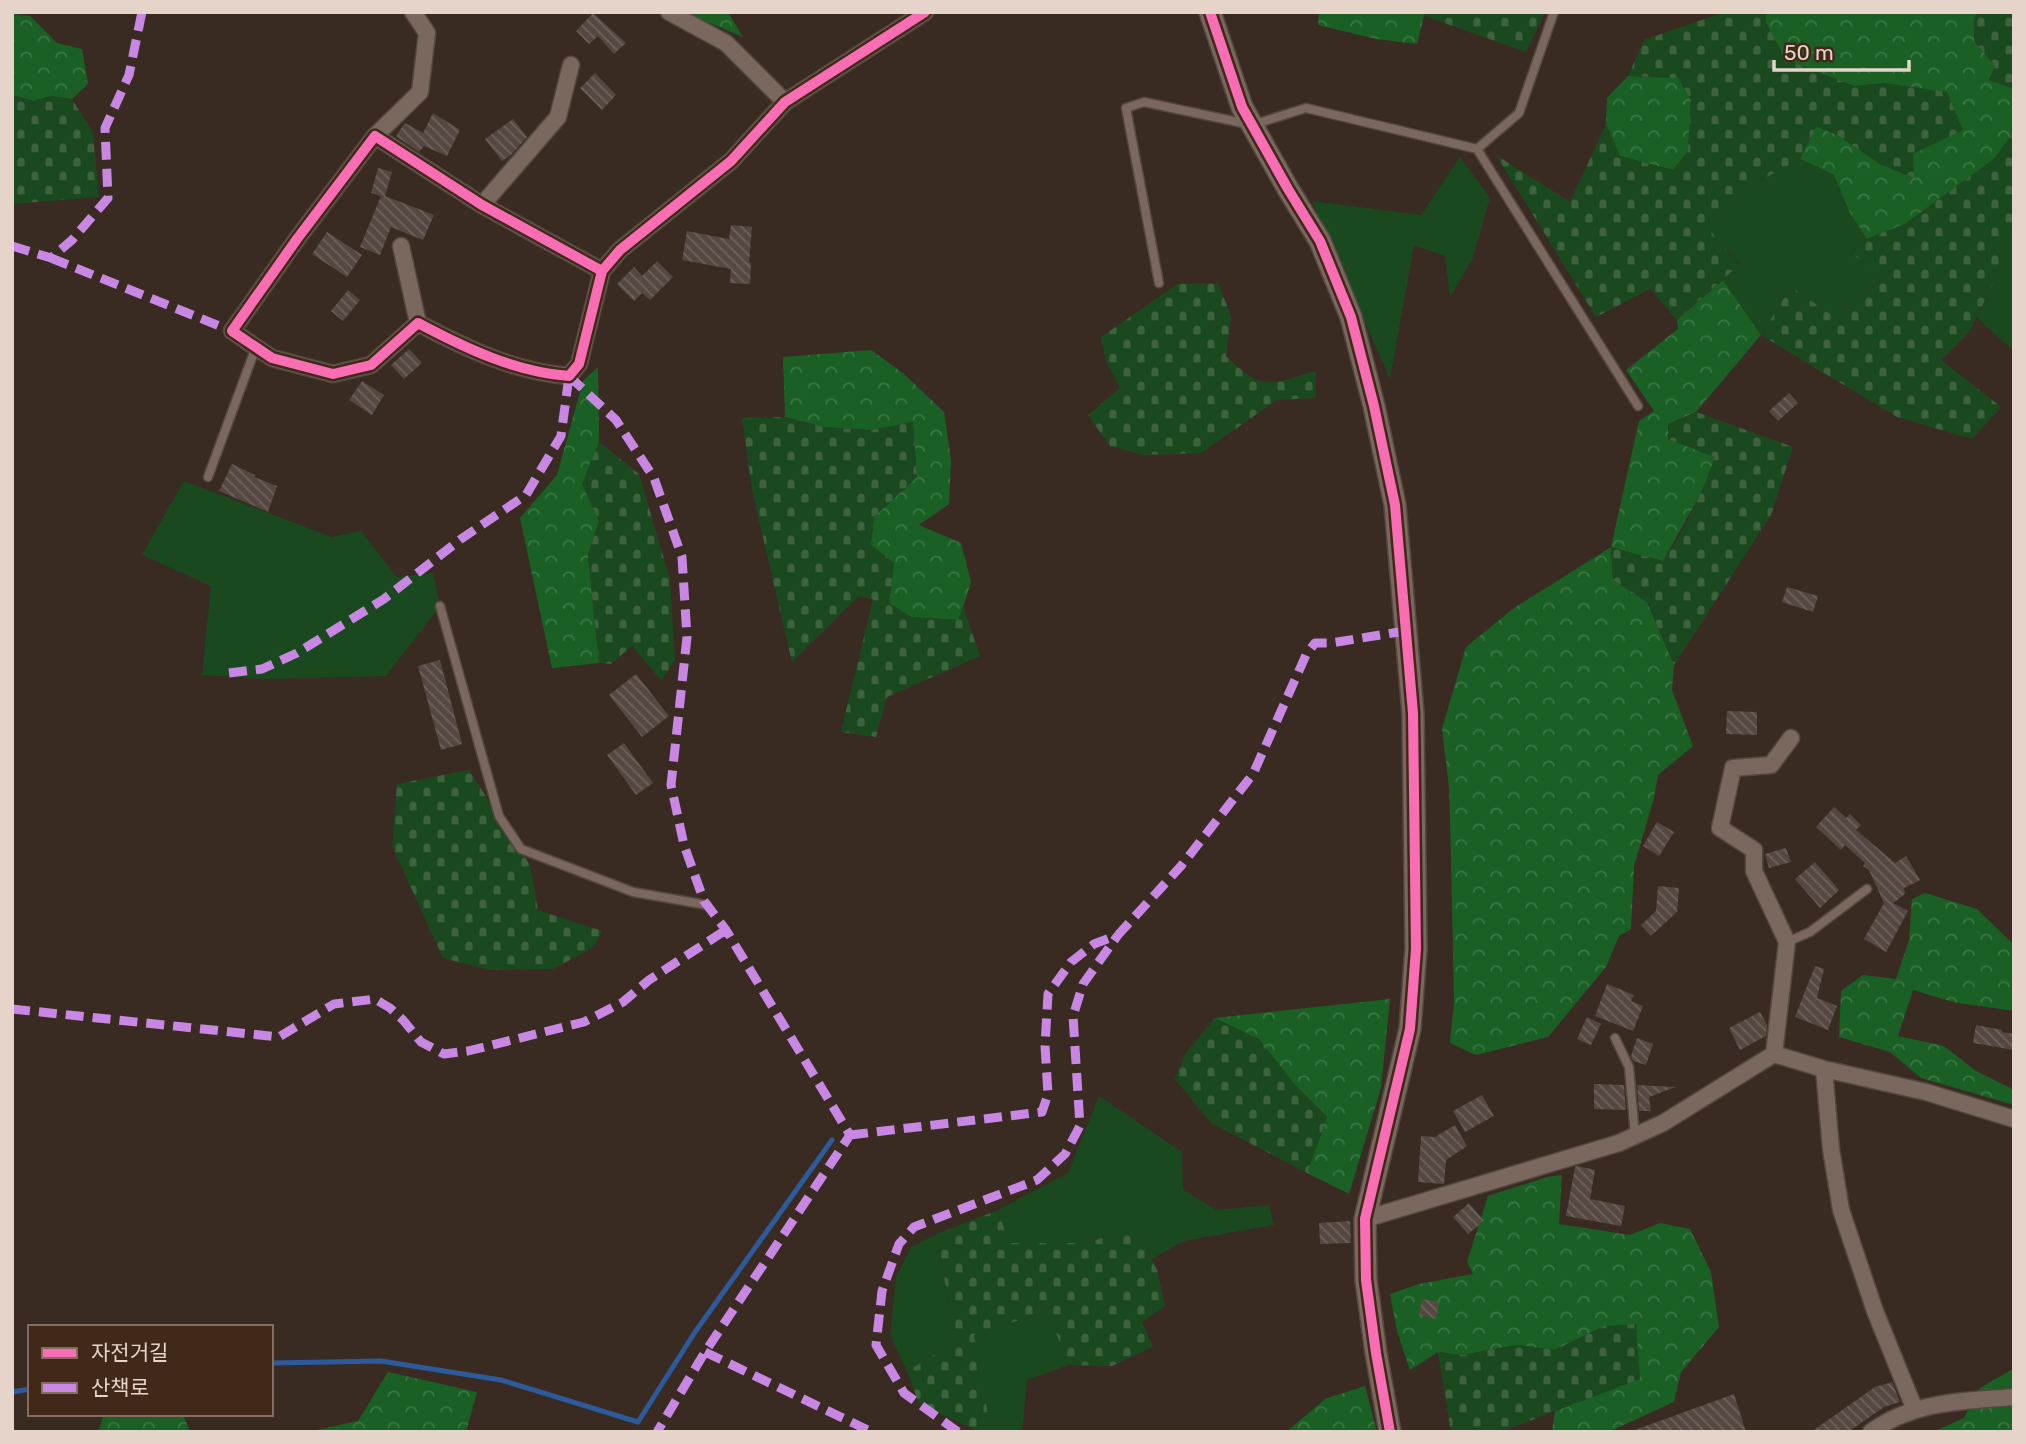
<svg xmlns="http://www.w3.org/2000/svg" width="2026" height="1444" font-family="Rubik,'Noto Sans KR',sans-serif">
	<defs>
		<pattern id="forest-crowns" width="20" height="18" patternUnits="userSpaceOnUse" patternTransform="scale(1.75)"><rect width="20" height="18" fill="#1a6025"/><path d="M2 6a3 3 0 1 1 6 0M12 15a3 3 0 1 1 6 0" fill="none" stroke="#3b7643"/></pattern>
		<pattern id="cemetery-stones" width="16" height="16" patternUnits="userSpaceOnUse" patternTransform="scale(1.75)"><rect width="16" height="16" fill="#1b491f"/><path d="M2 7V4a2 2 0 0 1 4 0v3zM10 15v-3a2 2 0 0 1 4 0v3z" fill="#3c623e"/></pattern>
		<pattern id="building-back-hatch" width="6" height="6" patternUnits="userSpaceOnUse" patternTransform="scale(1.75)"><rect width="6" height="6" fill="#554842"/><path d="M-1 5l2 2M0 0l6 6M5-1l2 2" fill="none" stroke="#6d625c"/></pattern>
	</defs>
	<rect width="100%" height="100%" fill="#392b22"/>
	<path fill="#1b491f" d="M1460,157L1490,198L1472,260L1450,297L1445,256L1414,245L1390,379L1312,201L1421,215Z
		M1800,159L1834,175L1850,213L1867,239L1851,252L1883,279L1833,316L1791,287L1761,335L1723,280L1739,264L1710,230L1753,185Z
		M2011,226L2014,230V351L1977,318L1994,282Z
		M184,481L332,537L361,531L397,577L433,573L440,606L386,676L267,679L202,675L211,586L142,555Z
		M1099,1096L1182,1152L1183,1190L1217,1210L1269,1205L1274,1225L1184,1241L1152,1259L1135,1227L1087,1243H1009L998,1210L1068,1173Z
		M937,1234L955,1342L907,1371L890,1335L896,1278L911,1247Z
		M1048,1311L1069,1365L1027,1380L1022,1432H991L973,1335Z"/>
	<path fill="url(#forest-crowns)" d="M688,12H728L743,37L693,16Z
		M1319,12H1425L1417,44L1376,39L1318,25Z
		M1766,12H1979L1974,18V41L1995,66L1989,80L2014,89L2013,133L1994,159L1905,224L1867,239L1850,213L1834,175L1800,159L1816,126L1839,136L1880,164L1914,178L1912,154L1885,83L1854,86L1786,60L1766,23Z
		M12,14L30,16L57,43L82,49L88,84L72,99L51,96L33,101L12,95Z
		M1628,76L1678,78L1691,100L1688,151L1673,170L1620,156L1606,124L1607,98Z
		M1723,280L1761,335L1696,412L1668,424V439L1715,457L1703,490L1663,561L1611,548L1613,580L1647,602L1674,665L1672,690L1693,746L1658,775L1654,798L1634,866L1631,929L1619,936L1606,967L1548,1037L1476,1055L1450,1043L1454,1002L1451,858L1449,787L1442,729L1466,647L1514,608L1611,547L1639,421L1654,411L1626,370L1678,329L1677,320Z
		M871,350L904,374L944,412L951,460L949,504L919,525L961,543L971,582L959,620L911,617L889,603L894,563L871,545L874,517L917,477L913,422L871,430L823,427L785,417L783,357Z
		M598,367L599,442L582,484L599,521L588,555L599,663L552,668L520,518L557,475L583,381Z
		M1925,893L1977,909L2014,945V1011L1953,1002L1913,990L1898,1036L1944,1046L1976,1071L2014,1090V1105L1921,1078L1890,1052L1839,1037L1841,991L1863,975L1896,979L1909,940L1912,899Z
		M1390,999L1381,1088L1349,1194L1307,1173L1327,1117L1296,1086L1215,1018Z
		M1562,1175L1559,1224L1630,1235L1660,1223L1690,1229L1711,1272L1719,1327L1681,1372L1674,1402L1608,1432H1552L1555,1411L1639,1379L1604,1326L1555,1350L1516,1345L1462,1355L1438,1352L1410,1370L1397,1331L1390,1294L1419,1284L1473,1274L1467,1262L1488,1196L1547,1177Z
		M2011,1370H2014V1432H1933L1964,1418L1980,1388Z
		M388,1372L477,1392L466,1432H308L358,1421Z
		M1365,1386L1377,1432H1286L1325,1399Z
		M104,1414H183L190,1432H98Z"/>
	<path fill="url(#cemetery-stones)" d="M1425,12H1545L1526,52L1424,16Z
		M1725,12H1766V23L1786,60L1854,86L1885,83L1947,92L1963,130L1913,154L1914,178L1880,164L1839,136L1817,126L1800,159L1753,185L1710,230L1739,265L1677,320L1650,289L1596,317L1496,155L1570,202L1606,124L1620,156L1673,170L1688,151L1691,100L1678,78L1628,76L1644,40Z
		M1979,12H2014V89L1989,80L1995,66L1974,41V18Z
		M12,95L33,101L51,96L72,99L93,133L99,197L12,204Z
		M2014,118V224L2011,226L1994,282L1970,331L1941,360L2001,407L1972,439L1897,417L1761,335L1791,287L1833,316L1882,280L1851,252L1867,239L1905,224L1994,159L2013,133Z
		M1218,283L1231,316L1226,356C1263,392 1269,385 1316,371L1315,398L1277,400L1201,453L1143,455L1110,446L1088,415L1120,388L1106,361L1101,337L1178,284Z
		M1696,412L1793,447L1771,515L1674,665L1647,602L1613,580L1611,547L1663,561C1686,529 1702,493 1715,457L1668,439V424Z
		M785,417L823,427L871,430L913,422L917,477L874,517L871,545L894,563L889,603L911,617L958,620L963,606L980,656L887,697L876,737L841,732L873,599L858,597L792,662L752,490L742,418Z
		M599,442L639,474L670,579L675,661L661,680L632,646L611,664L599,663L588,555L599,521L582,484Z
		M469,770L530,865L538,910L602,931L594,947L553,969L489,970L443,958L392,846L397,784Z
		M1215,1018L1259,1039L1296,1086L1327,1118L1307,1173L1211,1123L1175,1079L1186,1053Z
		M998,1210L1009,1243H1087L1135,1227L1157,1270L1165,1306L1142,1322L1153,1347L1112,1366L1069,1365L1047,1311L974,1335L991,1432H980L919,1404L907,1371L955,1342L937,1234Z
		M1636,1324L1640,1379L1500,1432H1451L1438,1352L1463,1355L1516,1345L1555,1350L1604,1326Z"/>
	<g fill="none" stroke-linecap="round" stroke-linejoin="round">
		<path stroke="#2d5a9a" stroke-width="5" d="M271,1363L381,1361L501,1380L638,1422L695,1332L832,1140
			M12,1392L30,1389"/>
	</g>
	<path fill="url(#building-back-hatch)" d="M593,13L626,43L614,54L598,36L589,44L576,31Z
		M595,73L616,95L602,110L580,88Z
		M433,113L460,130L447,156L424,146L419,152L396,136L405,123L423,133Z
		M513,119L527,137L512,154L502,161L485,139Z
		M378,168L392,172L385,196L434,215L423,240L391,227L380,255L360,247L381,196L371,193Z
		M731,225L752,227L749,263H751L750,284L730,283L731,269L682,260L687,231L729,239Z
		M327,232L362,255L347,277L312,254Z
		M657,261L673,277L650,300L642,293L634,301L617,284L634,267L642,276Z
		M348,290L360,300L343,321L331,311Z
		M409,349L422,363L404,379L391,365Z
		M362,381L384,395L372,415L349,400Z
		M1789,393L1798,403L1778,421L1769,411Z
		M232,464L255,475L254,477L277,486L268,512L219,491Z
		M1787,587L1818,596L1813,612L1782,602Z
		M440,660L462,744L441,750L418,666Z
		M636,674L669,716L642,737L609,695Z
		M1727,711L1757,712V735L1726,734Z
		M624,743L653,783L636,795L607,755Z
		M1834,807L1846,818L1850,814L1861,825L1856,830L1895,863L1906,856L1920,880L1904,888L1905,894L1893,903L1908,911L1886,952L1864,939L1884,903L1869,870L1863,866L1865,863L1845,845L1841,850L1816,827Z
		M1657,822L1674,832L1659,856L1643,846Z
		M1786,848L1791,862L1769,868L1765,854Z
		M1815,862L1839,890L1820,908L1795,879Z
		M1658,886L1679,888L1677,912L1651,936L1641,925L1656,911Z
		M1815,966L1824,969L1817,998L1837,1006L1828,1030L1795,1017Z
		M1607,984L1634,995L1631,1001L1643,1006L1633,1031L1595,1016Z
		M1760,1012L1767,1025L1766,1036L1740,1050L1729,1028Z
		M1587,1017L1601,1024L1591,1045L1577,1039Z
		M1976,1025L2002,1030V1032L2014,1034V1050L1973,1043Z
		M1637,1038L1653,1044L1646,1065L1633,1061L1631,1056Z
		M1594,1084L1624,1085L1626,1110L1594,1109Z
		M1637,1085L1676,1087L1649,1097L1651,1111H1639Z
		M1482,1095L1494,1116L1465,1132L1453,1111Z
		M1455,1125L1467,1146L1446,1160L1444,1184L1418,1182L1421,1136L1435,1137Z
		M1577,1166L1595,1170L1590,1199L1625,1206L1621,1226L1566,1216L1575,1167Z
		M1469,1203L1484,1221L1468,1234L1453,1217Z
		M1350,1221L1351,1243L1320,1244L1319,1223Z
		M1422,1299L1439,1302L1436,1319L1419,1315Z
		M1892,1382L1900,1402L1884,1407L1848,1432H1811L1875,1387Z
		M1734,1394L1746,1432H1635V1430Z"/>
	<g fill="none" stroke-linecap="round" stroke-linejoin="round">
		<defs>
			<path id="service" d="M1477,149L1519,113L1554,12
				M1159,283L1126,108L1144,102L1252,125L1306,108L1477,149L1638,406
				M208,477L256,347
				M440,606L499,816L521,849L633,892L707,905
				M1787,942L1810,932L1867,889
				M1615,1038L1629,1067L1635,1136"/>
			<path id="minor" d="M669,12L726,43L785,102
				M375,136L420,92L427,33L413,12
				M482,205L558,117L571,65
				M401,246L418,323
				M602,271L482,205L375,136L297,239L232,331L272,358L333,374L371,365L418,323C465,348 515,372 569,376L579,364L602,271L620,250L731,161L785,102L925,12
				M1774,1054L1787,942L1754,871V850L1720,828L1733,768L1771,765L1791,738
				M1824,1069L1831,1149L1841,1210L1875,1311L1915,1410
				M1365,1219L1619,1143L1663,1123L1774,1054L1824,1069L1926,1092L2014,1119
				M1871,1432C1913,1401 1964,1401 2014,1397"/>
			<path id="tertiary" d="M1210,12L1242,107L1288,189L1320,241L1351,317L1374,406L1395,505L1413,713L1416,949L1410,1029L1365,1219L1366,1280L1376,1353L1390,1432"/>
		</defs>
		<use href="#service" stroke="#53473f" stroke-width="11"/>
		<use href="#minor" stroke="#53473f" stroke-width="19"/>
		<use href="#tertiary" stroke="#53473f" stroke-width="24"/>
		<use href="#service" stroke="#7a675e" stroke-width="8"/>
		<use href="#minor" stroke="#7a675e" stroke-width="16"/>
		<use href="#tertiary" stroke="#7a675e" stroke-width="21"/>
		<path stroke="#c787e3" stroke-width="9" stroke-dasharray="18 9" stroke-linecap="butt" d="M12,246L51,258L72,240L108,198L105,128L129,75L142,12
			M51,258L232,331
			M569,376L616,420L654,478L682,557L687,637L671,785L684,845L704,901L726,930L850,1135L705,1352L657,1432
			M229,673L262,669L297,653L384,599L461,539L526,495L561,436L569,376
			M12,1009L279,1037L334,1004L375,999L390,1008L403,1020L421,1042L444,1054L468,1051L584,1022L623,1002L649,980L726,930
			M850,1135L1042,1112L1048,1094L1045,1046L1048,994L1071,962L1094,944L1118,935L1181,866L1253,774L1306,655L1315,643H1331L1405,631
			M705,1352L872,1432
			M958,1432L904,1393L876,1345L882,1291L899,1244L914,1227L1037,1180L1065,1154L1080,1126L1073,1016L1083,984L1118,935"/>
		<defs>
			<path id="cycleway" d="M1210,12L1242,107L1288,189L1320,241L1351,317L1374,406L1395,505L1413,713L1416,949L1410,1029L1365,1219L1366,1280L1376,1353L1390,1432
				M602,271L482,205L375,136L297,239L232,331L272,358L333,374L371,365L418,323C465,348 515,372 569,376L579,364L602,271L620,250L731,161L785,102L925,12"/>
		</defs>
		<use href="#cycleway" stroke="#422819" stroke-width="15"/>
		<use href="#cycleway" stroke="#f96db3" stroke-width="10"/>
	</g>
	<rect width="2026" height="1444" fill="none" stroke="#e6d4cb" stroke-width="28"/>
	<rect x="28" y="1325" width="245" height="91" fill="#422819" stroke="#846d60" stroke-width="2"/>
	<rect x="42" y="1348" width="35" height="10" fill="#f96db3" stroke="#846d60" stroke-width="2"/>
	<text x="91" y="1360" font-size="21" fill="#e6d4cb">자전거길</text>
	<rect x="42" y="1383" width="35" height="10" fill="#c787e3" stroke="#846d60" stroke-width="2"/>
	<text x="91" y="1395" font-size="21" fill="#e6d4cb">산책로</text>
	<path d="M1774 60v10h135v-10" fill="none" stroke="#e6d4cb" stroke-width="3.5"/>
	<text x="1784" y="60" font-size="21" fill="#e6d4cb" stroke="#422819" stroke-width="5" paint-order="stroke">50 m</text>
</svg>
